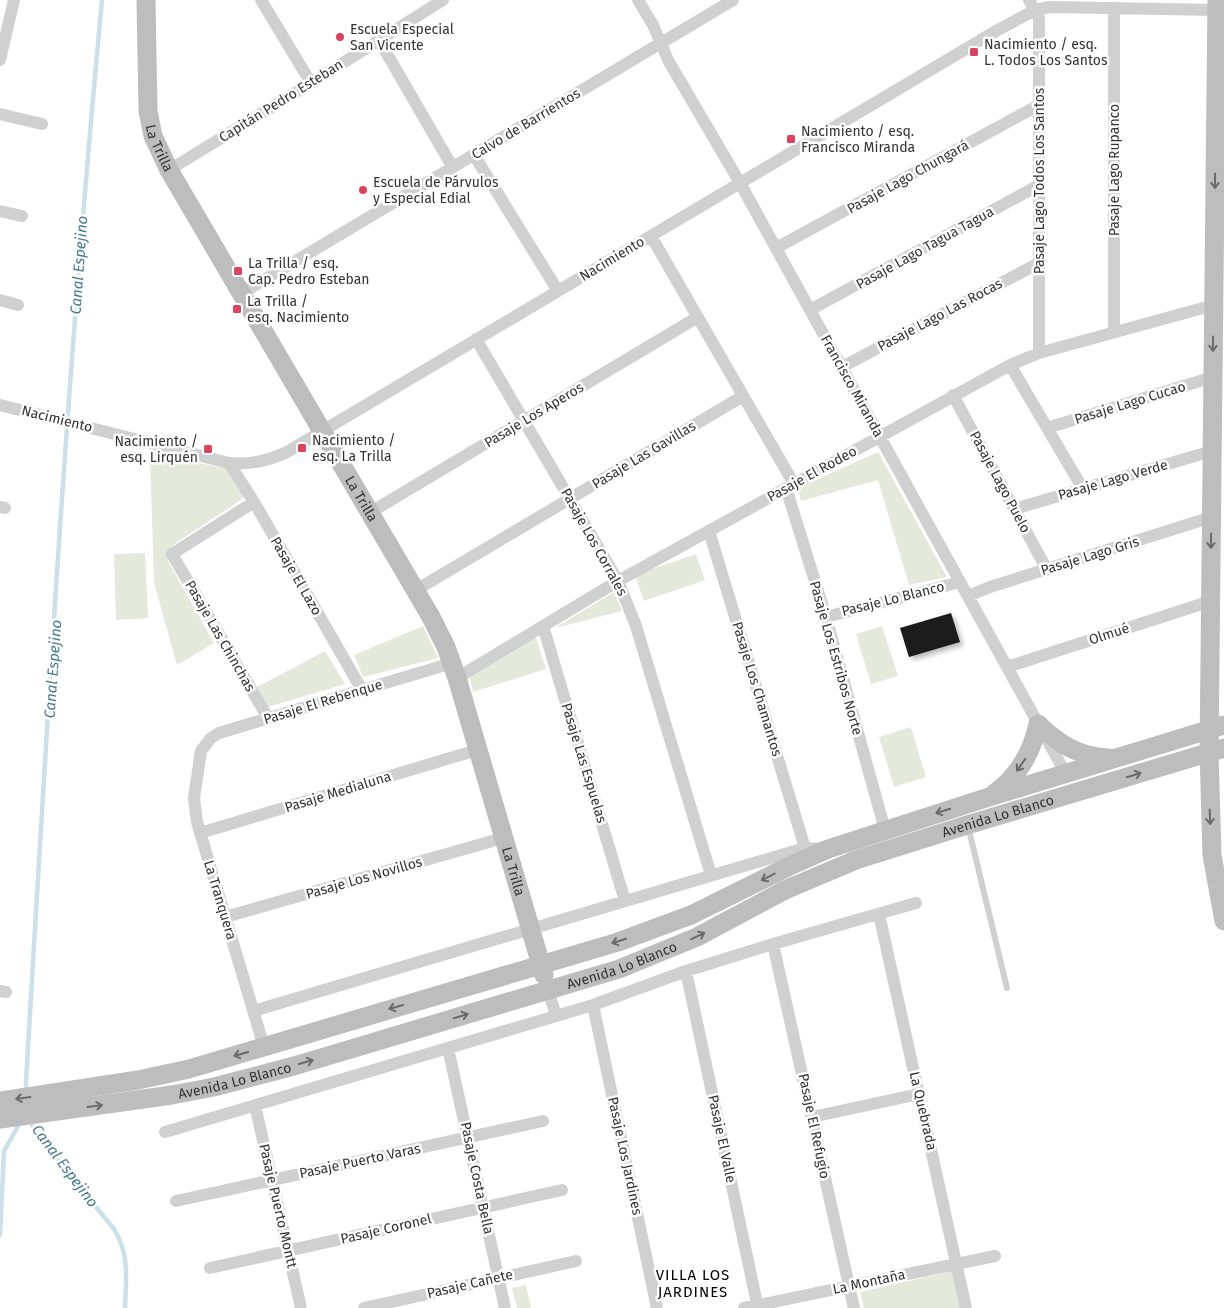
<svg xmlns="http://www.w3.org/2000/svg" width="1224" height="1308" font-family="'Fira Sans',sans-serif">
	<defs>
		<filter id="shadow"><feDropShadow dx="3.5" dy="3.5" stdDeviation="2.5" flood-color="#0004"/></filter>
	</defs>
	<rect width="100%" height="100%" fill="#fff"/>
	<path fill="#e4e9dc" d="M878,452L947,577L909,585L878,480L801,501L798,488Z
		M150,454L225,468L245,497L173,545L168,561L214,643L177,665L154,583Z
		M145,553L148,618L116,620L114,554Z
		M696,554L705,580L644,601L635,575Z
		M614,592L622,611L555,628Z
		M423,626L438,658L363,677L354,655Z
		M882,626L898,676L871,684L856,634Z
		M535,635L546,669L473,692L469,673Z
		M325,651L345,684L268,707L257,687Z
		M911,727L926,777L894,787L879,737Z
		M953,1271L961,1308H864L860,1292Z
		M526,1285L531,1308H517L512,1288Z"/>
	<g fill="none" stroke-linecap="round" stroke-linejoin="round">
		<path stroke="#cbe0e8" stroke-width="4.5" d="M26,1093V1082C47,721 68,360 102,0
			M30,1121L33,1127L40,1138L114,1229C130,1255 126,1279 125,1308
			M0,1235L4,1151L21,1121"/>
	</g>
	<path fill="#1a1a1a" filter="url(#shadow)" d="M951,613L960,642L909,657L900,628Z"/>
	<g fill="none" stroke-linecap="round" stroke-linejoin="round">
		<path stroke="#d0d0d0" stroke-width="6" d="M968,826L1007,988"/>
		<path stroke="#d0d0d0" stroke-width="12" d="M261,0L311,83
			M638,0L653,25L668,60L740,183L1066,774
			M1029,0L1039,18V353
			M379,40L453,168
			M0,60L14,0
			M0,114L42,124
			M474,155L558,291
			M169,170L311,83L443,0
			M0,211L22,216
			M651,236L794,484
			M776,248L1039,105
			M242,293L733,0
			M0,300L18,305
			M810,310L1039,185
			M1114,331V8
			M476,339L618,581L636,626L711,875
			M1010,365L1083,489
			M842,367L1039,263
			M953,395L1047,570
			M0,405L229,463C250,465 268,461 287,452L996,31L1035,10L1050,7L1217,10
			M1047,428L1213,377
			M229,463L254,502L362,690
			M786,488L826,617L885,830
			M254,502L172,554L268,718
			M0,507L5,508
			M1014,509L1212,451
			M371,512L698,317
			M709,531L805,848
			M416,590L743,396
			M968,596L990,587L1212,517
			M826,617L960,582
			M543,626L625,901
			M1007,667L1211,601
			M457,678L618,581L1010,365L1039,353L1214,305
			M200,833L477,750
			M879,914L966,1308
			M225,917L503,838
			M773,944L854,1308
			M686,971L758,1308
			M548,990L556,1016
			M0,991L6,992
			M593,1005L657,1308
			M253,1011L805,848L824,849
			M264,1047L197,822L194,798L201,751L211,738L219,733L452,663
			M448,1048L505,1308
			M255,1105L301,1308
			M812,1117L919,1094
			M165,1132L593,1005L686,971L773,944L916,903
			M176,1201L543,1121
			M210,1268L562,1190
			M364,1308L576,1261
			M744,1308L995,1256"/>
		<g stroke="#bdbdbd" stroke-width="19">
			<path id="s1" d="M146,0L148,111L153,136L169,170L431,617L446,647L457,678L544,975"/>
			<path d="M1217,0L1209,752L1212,855L1224,921"/>
			<path d="M1038,724C1058,744 1080,757 1109,758"/>
			<path d="M995,793C1018,776 1032,752 1038,724"/>
			<path d="M0,1101L138,1080L189,1069L618,942L691,915L794,864L828,849L989,797L1224,725"/>
			<path id="s2" d="M0,1119L172,1095L214,1087L294,1066L619,969L697,937L785,890L856,860L967,825L1224,748"/>
		</g>
	</g>
	<defs><path id="oneway-shaft" d="M-6 0H5M1.5-3L5.5 0L1.5 3" fill="none" stroke-width="1.6" stroke-linecap="round" stroke-linejoin="round" transform="scale(1.25)"/></defs>
	<g stroke="#6a6a6a">
		<use href="#oneway-shaft" transform="translate(1215 181) rotate(91)"/>
		<use href="#oneway-shaft" transform="translate(1213 344) rotate(91)"/>
		<use href="#oneway-shaft" transform="translate(1211 541) rotate(91)"/>
		<use href="#oneway-shaft" transform="translate(1021 765) rotate(125)"/>
		<use href="#oneway-shaft" transform="translate(1134 775) rotate(-17)"/>
		<use href="#oneway-shaft" transform="translate(943 811) rotate(163)"/>
		<use href="#oneway-shaft" transform="translate(1210 817) rotate(88)"/>
		<use href="#oneway-shaft" transform="translate(768 877) rotate(153)"/>
		<use href="#oneway-shaft" transform="translate(698 936) rotate(-25)"/>
		<use href="#oneway-shaft" transform="translate(619 941) rotate(162)"/>
		<use href="#oneway-shaft" transform="translate(396 1007) rotate(164)"/>
		<use href="#oneway-shaft" transform="translate(461 1016) rotate(-17)"/>
		<use href="#oneway-shaft" transform="translate(241 1054) rotate(164)"/>
		<use href="#oneway-shaft" transform="translate(306 1062) rotate(-16)"/>
		<use href="#oneway-shaft" transform="translate(23 1098) rotate(172)"/>
		<use href="#oneway-shaft" transform="translate(95 1106) rotate(-8)"/>
	</g>
	<g fill="#da445f" stroke="#fff" stroke-width="2">
		<circle cx="340" cy="37" r="5"/>
		<rect x="969" y="47" width="10" height="10" rx="2.5"/>
		<rect x="786" y="134" width="10" height="10" rx="2.5"/>
		<circle cx="363" cy="190" r="5"/>
		<rect x="233" y="266" width="10" height="10" rx="2.5"/>
		<rect x="232" y="304" width="10" height="10" rx="2.5"/>
		<rect x="297" y="443" width="10" height="10" rx="2.5"/>
		<rect x="203" y="444" width="10" height="10" rx="2.5"/>
	</g>
	<g text-anchor="middle" dominant-baseline="central" stroke-width="5" stroke-linejoin="round" paint-order="stroke">
		<g font-size="14" fill="#333" stroke="#fff" text-anchor="start">
			<text x="350" y="29">Escuela Especial<tspan x="350" dy="16">San Vicente</tspan></text>
			<text x="984" y="44">Nacimiento / esq.<tspan x="984" dy="16">L. Todos Los Santos</tspan></text>
			<text x="801" y="131">Nacimiento / esq.<tspan x="801" dy="16">Francisco Miranda</tspan></text>
			<text x="373" y="182">Escuela de Párvulos<tspan x="373" dy="16">y Especial Edial</tspan></text>
			<text x="248" y="263">La Trilla / esq.<tspan x="248" dy="16">Cap. Pedro Esteban</tspan></text>
			<text x="247" y="301">La Trilla /<tspan x="247" dy="16">esq. Nacimiento</tspan></text>
			<text x="312" y="440">Nacimiento /<tspan x="312" dy="16">esq. La Trilla</tspan></text>
			<text x="198" y="441" text-anchor="end">Nacimiento /<tspan x="198" dy="16">esq. Lirquén</tspan></text>
		</g>
		<g font-size="14" fill="#333" stroke="#fff">
			<text transform="translate(281 101) rotate(-32)">Capitán Pedro Esteban</text>
			<text transform="translate(526 124) rotate(-31)">Calvo de Barrientos</text>
			<text stroke="none"><textPath href="#s1" startOffset="150">La Trilla</textPath></text>
			<text transform="translate(1114 170) rotate(-90)">Pasaje Lago Rupanco</text>
			<text transform="translate(908 177) rotate(-29)">Pasaje Lago Chungará</text>
			<text transform="translate(1039 181) rotate(-90)">Pasaje Lago Todos Los Santos</text>
			<text transform="translate(925 248) rotate(-29)">Pasaje Lago Tagua Tagua</text>
			<text transform="translate(612 259) rotate(-31)">Nacimiento</text>
			<text transform="translate(940 315) rotate(-28)">Pasaje Lago Las Rocas</text>
			<text transform="translate(852 386) rotate(61)">Francisco Miranda</text>
			<text transform="translate(1130 403) rotate(-17)">Pasaje Lago Cucao</text>
			<text transform="translate(534 415) rotate(-31)">Pasaje Los Aperos</text>
			<text transform="translate(57 419) rotate(14)">Nacimiento</text>
			<text transform="translate(644 455) rotate(-31)">Pasaje Las Gavillas</text>
			<text transform="translate(812 474) rotate(-29)">Pasaje El Rodeo</text>
			<text transform="translate(1113 480) rotate(-16)">Pasaje Lago Verde</text>
			<text transform="translate(1000 482) rotate(62)">Pasaje Lago Puelo</text>
			<text stroke="none"><textPath href="#s1" startOffset="555">La Trilla</textPath></text>
			<text transform="translate(594 542) rotate(61)">Pasaje Los Corrales</text>
			<text transform="translate(1090 556) rotate(-17)">Pasaje Lago Gris</text>
			<text transform="translate(296 576) rotate(60)">Pasaje El Lazo</text>
			<text transform="translate(893 599) rotate(-14)">Pasaje Lo Blanco</text>
			<text transform="translate(1109 634) rotate(-18)">Olmué</text>
			<text transform="translate(220 636) rotate(60)">Pasaje Las Chinchas</text>
			<text transform="translate(836 658) rotate(74)">Pasaje Los Estribos Norte</text>
			<text transform="translate(757 689) rotate(73)">Pasaje Los Chamantos</text>
			<text transform="translate(323 702) rotate(-17)">Pasaje El Rebenque</text>
			<text transform="translate(584 763) rotate(73)">Pasaje Las Espuelas</text>
			<text transform="translate(338 792) rotate(-17)">Pasaje Medialuna</text>
			<text stroke="none"><textPath href="#s2" startOffset="1048">Avenida Lo Blanco</textPath></text>
			<text stroke="none"><textPath href="#s1" startOffset="960">La Trilla</textPath></text>
			<text transform="translate(364 878) rotate(-16)">Pasaje Los Novillos</text>
			<text transform="translate(220 900) rotate(73)">La Tranquera</text>
			<text stroke="none"><textPath href="#s2" startOffset="642">Avenida Lo Blanco</textPath></text>
			<text stroke="none"><textPath href="#s2" startOffset="238">Avenida Lo Blanco</textPath></text>
			<text transform="translate(923 1111) rotate(77)">La Quebrada</text>
			<text transform="translate(814 1126) rotate(78)">Pasaje El Refugio</text>
			<text transform="translate(722 1139) rotate(78)">Pasaje El Valle</text>
			<text transform="translate(625 1156) rotate(78)">Pasaje Los Jardines</text>
			<text transform="translate(360 1161) rotate(-12)">Pasaje Puerto Varas</text>
			<text transform="translate(477 1178) rotate(78)">Pasaje Costa Bella</text>
			<text transform="translate(278 1206) rotate(77)">Pasaje Puerto Montt</text>
			<text transform="translate(386 1229) rotate(-13)">Pasaje Coronel</text>
			<text transform="translate(869 1282) rotate(-12)">La Montaña</text>
			<text transform="translate(470 1284) rotate(-13)">Pasaje Cañete</text>
		</g>
		<g font-size="15" font-style="italic" fill="#457b91" stroke="#fff">
			<text transform="translate(79 265) rotate(-86)">Canal Espejino</text>
			<text transform="translate(53 669) rotate(-86)">Canal Espejino</text>
			<text transform="translate(65 1166) rotate(53)">Canal Espejino</text>
		</g>
		<g font-size="15" letter-spacing="1" fill="#000" stroke="#fff">
			<text x="693" y="1275">VILLA LOS<tspan x="693" dy="17">JARDINES</tspan></text>
		</g>
	</g>
</svg>
